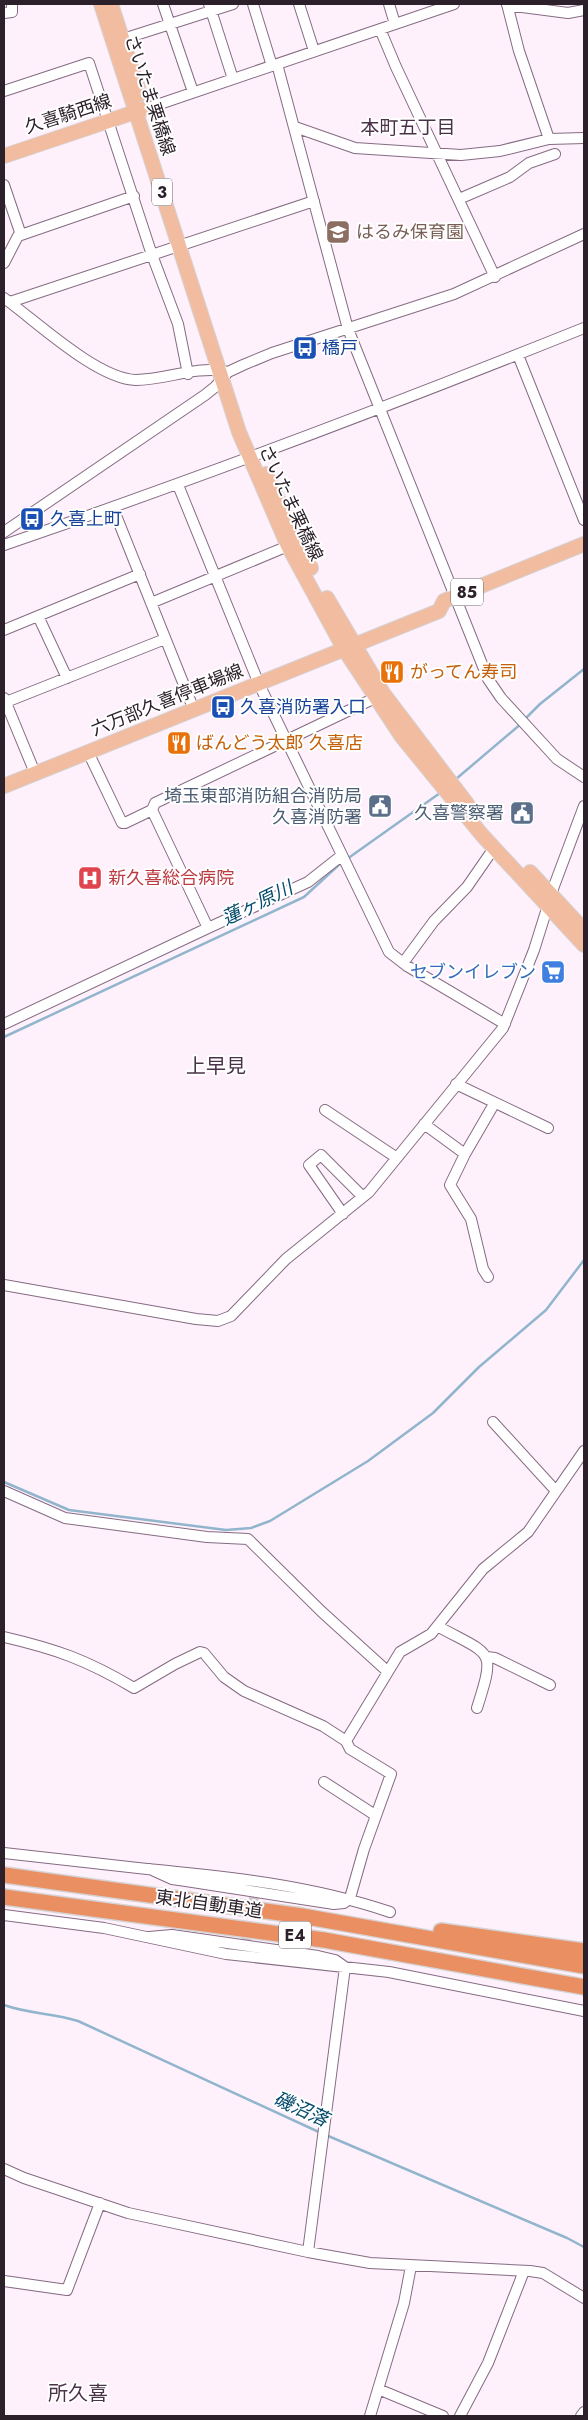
<svg xmlns="http://www.w3.org/2000/svg" width="588" height="2420" font-family="Jost,'Noto Sans JP',sans-serif">
	<rect width="100%" height="100%" fill="#fef1fc"/>
	<g fill="none" stroke-linecap="round" stroke-linejoin="round">
		<path stroke="#91b5cc" stroke-width="2.5" d="M525,719L540,704L584,669
			M456,779L522,723
			M347,859L440,793
			M4,1037L304,897L342,862
			M4,1482L69,1510L226,1530L251,1528L270,1521L368,1461L433,1413L479,1367L546,1310L584,1260
			M4,2005C29,2014 53,2013 78,2021L321,2133
			M326,2135L567,2238L584,2247"/>
		<path stroke="#d4c7d2" stroke-width="10" stroke-dasharray="10 5" stroke-linecap="butt" d="M245,1946L255,1892"/>
		<defs>
			<path id="minor" d="M163,4L193,92
				M209,4L233,79
				M253,4L272,66
				M299,4L314,51
				M389,4L395,24
				M507,4L519,51L549,139
				M507,5L568,13L584,10
				M4,13L12,12V4
				M380,29L396,67L495,277
				M123,39L233,4
				M277,64L348,329L488,679L501,698L557,759L584,777
				M4,91L89,63L152,255L178,324L188,374
				M145,109L454,4
				M295,127L355,148L461,155L500,151L549,139L584,138
				M4,185L21,235
				M459,199L510,177L529,163L555,154
				M4,263L18,236L134,196
				M4,298C36,321 97,379 136,380C165,380 195,366 224,371
				M10,302L314,201
				M518,355L584,520
				M178,485L259,684L389,952L407,966L505,1024
				M113,508L194,710
				M4,532L205,395L215,387L228,372L243,365L272,353L454,294L584,234
				M4,545C200,478 392,405 584,328
				M151,603L288,546
				M38,616L67,678
				M4,630L140,574
				M4,698L35,773
				M6,702L165,639
				M152,810L155,803L375,698
				M208,928L308,882L341,856
				M403,963L434,921L467,887L494,848
				M4,1024L208,928L152,810L125,823H122L88,752
				M456,1084L548,1128
				M325,1110L397,1158
				M424,1124L465,1154L494,1104
				M465,1154L450,1185L471,1219L483,1269L488,1277
				M343,1214L309,1165L321,1155L363,1197
				M4,1285L196,1319L218,1321L231,1316L286,1259L369,1192L503,1028L534,950L554,886L584,806
				M493,1422L556,1491
				M4,1491L65,1518L207,1537L248,1539L322,1612L387,1671
				M439,1627C492,1656 496,1648 477,1708
				M4,1637C56,1649 87,1660 134,1688L175,1664L200,1652L204,1653L224,1677L244,1691L323,1726L346,1741L350,1749L391,1774L364,1849L350,1898L344,1903L334,1904L186,1881L172,1879L150,1869
				M487,1657L495,1658L550,1685
				M346,1741L400,1652L431,1634L483,1569L528,1532L584,1451
				M324,1782L375,1815
				M4,1853C52,1858 99,1864 147,1869C231,1877 310,1885 390,1912
				M4,1915L104,1928L226,1954L389,1972L584,2011
				M149,1937L172,1935L318,1956L335,1960L345,1967L308,2252
				M4,2169L24,2178L128,2213L308,2252L370,2263L530,2271L543,2273L584,2298
				M4,2281L67,2290L100,2203
				M378,2389L443,2416
				M370,2416L404,2303L411,2266
				M460,2416L488,2363L524,2271
				M581,2416L584,2412"/>
			<path id="major" d="M101,4L239,432L288,546L344,649L402,737L482,835L584,945
				M111,4L140,94
				M4,156L144,109
				M266,474L311,568
				M327,598L383,693L468,805
				M4,786L439,611L444,601L584,544
				M530,872L584,930"/>
			<path id="highway" d="M4,1875L302,1916L584,1966
				M4,1897L324,1940L584,1987
				M441,1931L584,1951"/>
		</defs>
		<use href="#minor" stroke="#866b83" stroke-width="12"/>
		<use href="#major" stroke="#d5d3d4" stroke-width="16"/>
		<use href="#highway" stroke="#d5d3d4" stroke-width="18"/>
		<use href="#minor" stroke="#fff" stroke-width="10"/>
		<use href="#major" stroke="#f2bca1" stroke-width="14"/>
		<use href="#highway" stroke="#ea8f62" stroke-width="15"/>
	</g>
	<defs>
		<symbol id="school-square" viewBox="-11 -11 22 22"><rect x="-9" y="-9" width="18" height="18" rx="4" fill="#8d6e63" stroke="#fff"/><path d="M0-5L7-2L0 1L-7-2ZM-4 1L0 2.5L4 1V4Q0 6-4 4Z" fill="#fff"/></symbol>
		<symbol id="bus-square" viewBox="-11 -11 22 22"><rect x="-9" y="-9" width="18" height="18" rx="4" fill="#1a4fb4" stroke="#fff"/><path d="M-5-6H5V4H4V6H2V4H-2V6H-4V4H-5ZM-3.5-4V0h7V-4ZM-3.5 1.2v1.5H-2V1.2ZM2 1.2v1.5H3.5V1.2Z" fill="#fff"/></symbol>
		<symbol id="restaurant-square" viewBox="-11 -11 22 22"><rect x="-9" y="-9" width="18" height="18" rx="4" fill="#e8710a" stroke="#fff"/><path d="M-5-6h1v4h1v-4h1v4h1v-4h1v5L-1.5 .5V6h-2V.5L-5-1ZM5-6V6H3V1.5H1.5Q1.5-4 5-6Z" fill="#fff"/></symbol>
		<symbol id="civic-square" viewBox="-11 -11 22 22"><rect x="-9" y="-9" width="18" height="18" rx="4" fill="#5c6f8a" stroke="#fff"/><path d="M-.6-6.5H3V-4.5H.6V-3L4-1V1h2V6H-6V1h2V-1L-.6-3ZM-1.2 2.5V6h2.4V2.5Z" fill="#fff"/></symbol>
		<symbol id="hospital-square" viewBox="-11 -11 22 22"><rect x="-9" y="-9" width="18" height="18" rx="4" fill="#e0444e" stroke="#fff"/><path d="M-5-5h3v3.5h4V-5h3V5h-3V1.5h-4V5h-3Z" fill="#fff"/></symbol>
		<symbol id="supermarket-square" viewBox="-11 -11 22 22"><rect x="-9" y="-9" width="18" height="18" rx="4" fill="#3f7fe0" stroke="#fff"/><path d="M-6-5.5h2.5l.6 2H6L4.5 2H-2.5L-4.4-4H-6ZM-1.5 3.2a1.3 1.3 0 1 0 .1 0ZM3 3.2a1.3 1.3 0 1 0 .1 0Z" fill="#fff"/></symbol>
	</defs>
	<g fill-rule="evenodd">
		<use href="#school-square" x="324" y="218" width="28" height="28"/>
		<use href="#bus-square" x="291" y="334" width="28" height="28"/>
		<use href="#bus-square" x="18" y="505" width="28" height="28"/>
		<use href="#restaurant-square" x="378" y="658" width="28" height="28"/>
		<use href="#bus-square" x="209" y="693" width="28" height="28"/>
		<use href="#restaurant-square" x="165" y="729" width="28" height="28"/>
		<use href="#civic-square" x="366" y="792" width="28" height="28"/>
		<use href="#civic-square" x="508" y="799" width="28" height="28"/>
		<use href="#hospital-square" x="76" y="864" width="28" height="28"/>
		<use href="#supermarket-square" x="539" y="958" width="28" height="28"/>
	</g>
	<g text-anchor="middle" dominant-baseline="central" stroke-width="4" stroke-linejoin="round" paint-order="stroke">
		<g fill="#fff" stroke="#6b646a" stroke-width="1">
			<rect x="152" y="178.5" width="20" height="27" rx="4"/>
			<rect x="451" y="578.5" width="32" height="27" rx="4"/>
			<rect x="279" y="1921.5" width="32" height="27" rx="4"/>
		</g>
		<g font-size="16" font-weight="bold" fill="#2c212a">
			<text x="162" y="192">3</text>
			<text x="467" y="592">85</text>
			<text x="295" y="1935">E4</text>
		</g>
		<g font-size="18" fill="#2c212a" stroke="#fff">
			<text transform="translate(150 95) rotate(72)">さいたま栗橋線</text>
			<text transform="translate(68 114) rotate(-18)">久喜騎西線</text>
			<text transform="translate(291 503) rotate(65)">さいたま栗橋線</text>
			<text transform="translate(167 700) rotate(-22)">六万部久喜停車場線</text>
			<text transform="translate(209 1904) rotate(8)">東北自動車道</text>
		</g>
		<g font-size="18" fill="#785e54" stroke="#fff" text-anchor="start">
			<text x="356" y="232">はるみ保育園</text>
		</g>
		<g font-size="18" fill="#164399" stroke="#fff" text-anchor="start">
			<text x="322" y="348">橋戸</text>
			<text x="50" y="519">久喜上町</text>
			<text x="240" y="707">久喜消防署入口</text>
		</g>
		<g font-size="18" fill="#c56008" stroke="#fff" text-anchor="start">
			<text x="410" y="672">がってん寿司</text>
			<text x="196" y="743">ばんどう太郎 久喜店</text>
		</g>
		<g font-size="18" fill="#4e5e75" stroke="#fff" text-anchor="end">
			<text x="362" y="796">埼玉東部消防組合消防局<tspan x="362" dy="21">久喜消防署</tspan></text>
			<text x="504" y="813">久喜警察署</text>
		</g>
		<g font-size="18" fill="#be3a42" stroke="#fff" text-anchor="start">
			<text x="108" y="878">新久喜総合病院</text>
		</g>
		<g font-size="18" fill="#366cbe" stroke="#fff" text-anchor="end">
			<text x="536" y="972">セブンイレブン</text>
		</g>
		<g font-size="19" fill="#4a3348" stroke="#fff">
			<text x="408" y="127">本町五丁目</text>
		</g>
		<g font-size="19" font-style="italic" fill="#054b6b" stroke="#fff">
			<text transform="translate(257 903) rotate(-26)">蓮ヶ原川</text>
			<text transform="translate(301 2109) rotate(24)">磯沼落</text>
		</g>
		<g font-size="20" fill="#4a3348" stroke="#fff">
			<text x="216" y="1066">上早見</text>
			<text x="78" y="2393">所久喜</text>
		</g>
	</g>
	<rect width="588" height="2420" fill="none" stroke="#2c212a" stroke-width="10"/>
</svg>
